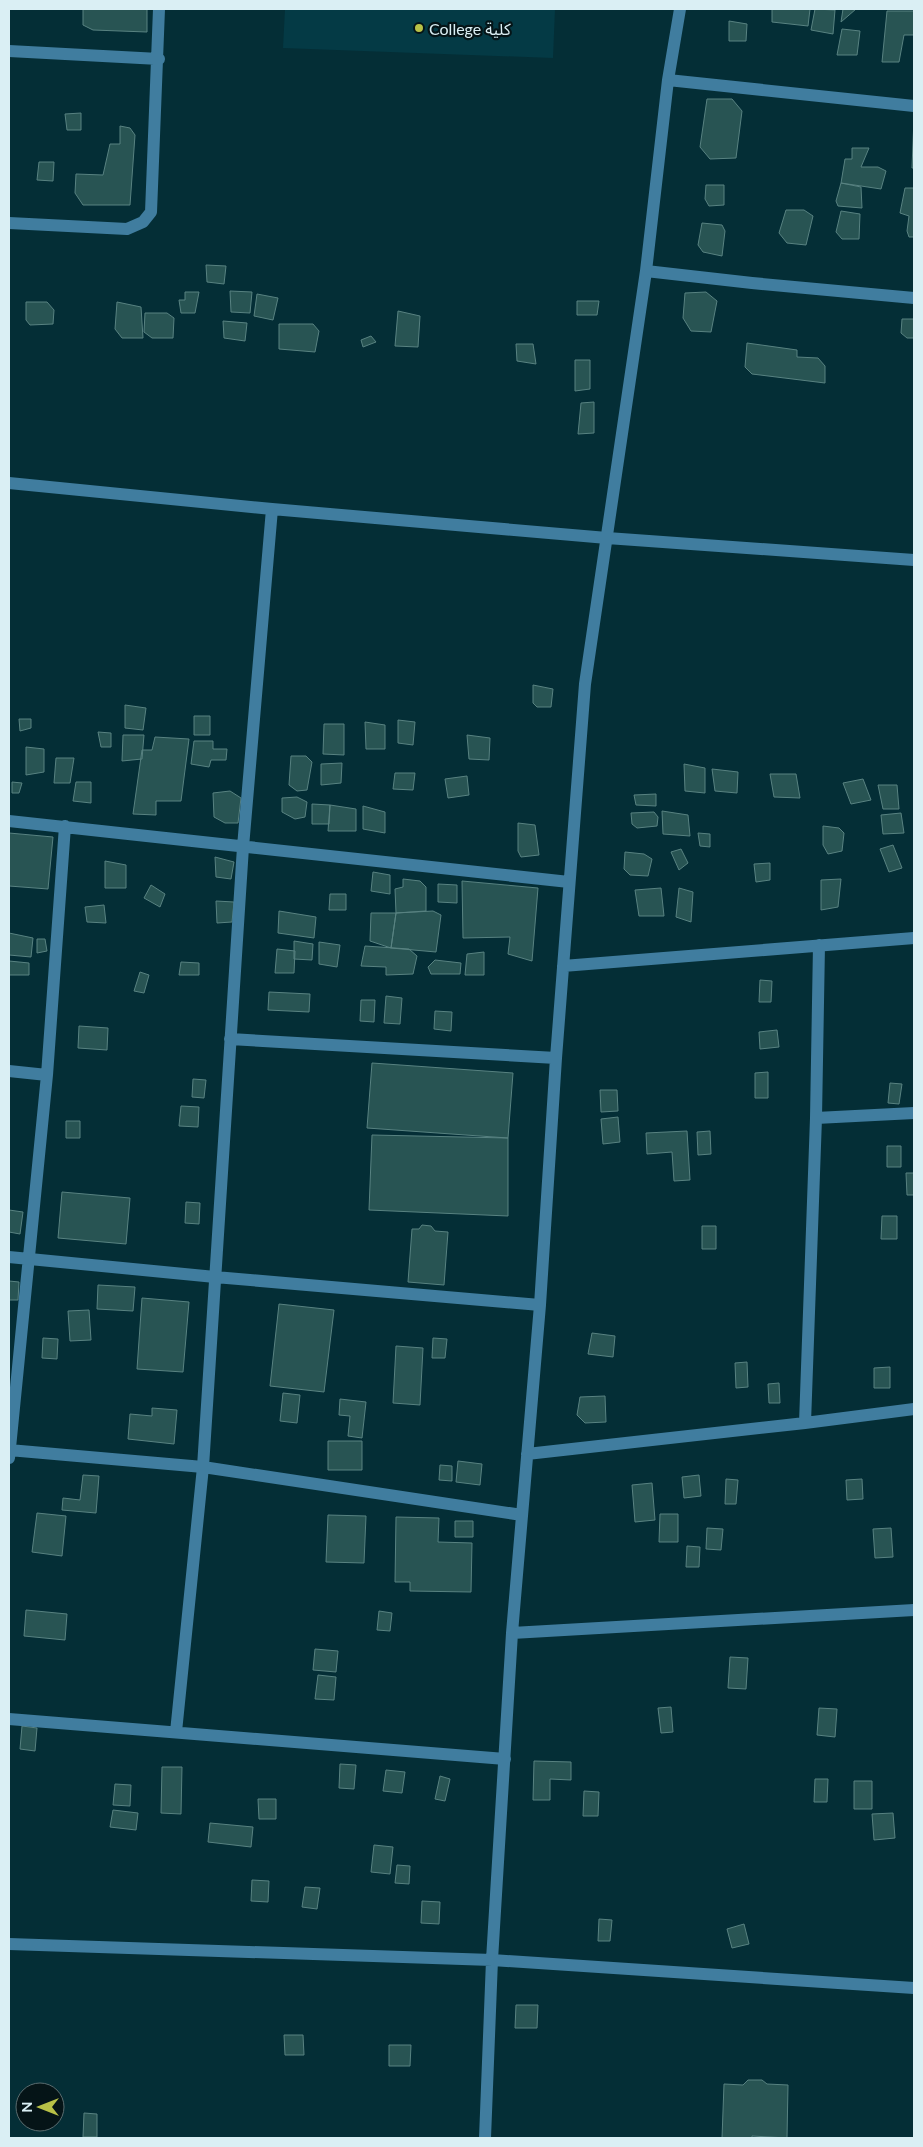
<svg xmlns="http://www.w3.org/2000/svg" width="923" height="2147" font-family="Lato,'Noto Sans Arabic',sans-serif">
	<rect width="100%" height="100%" fill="#042e36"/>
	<path fill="#043a45" d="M285,9H555L553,58L283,48Z"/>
	<path fill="#285453" stroke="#588281" d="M83,9H147V32L93,30L83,25Z
		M772,9H810L808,26L772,22Z
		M815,9L835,10L833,34L811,30Z
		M843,9H856L841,22Z
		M887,11H914V35H904L899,62H882Z
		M729,21L747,24L746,41H729Z
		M842,29L860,31L857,55H837Z
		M707,99H732L742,111L736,158L710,159L700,147Z
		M81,113V130H67L65,114Z
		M914,118V168H912Z
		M120,126L130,128L135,135L130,205H83L75,193L76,174L103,175L110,144H120Z
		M852,148H869L861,167H878L886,171L881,189L841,183L845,159H852Z
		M39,162H54L53,181L37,180Z
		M841,183L861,187L862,208L838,206L836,201Z
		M706,185H724V205L709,206L705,199Z
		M905,188H914V237H909L907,231L909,216L900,213Z
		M786,210H804L813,216L806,245L787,243L779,233Z
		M841,211L860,214L859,239H842L836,232Z
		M702,223L722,225L725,231L722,256L703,252L698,245Z
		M206,265L226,266L224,284L207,282Z
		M230,291L252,292L250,313L231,312Z
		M185,292H199L195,313H181L179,300H185Z
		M706,292L717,301L711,332L691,331L683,318L685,293Z
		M257,294L278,298L273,320L254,316Z
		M577,301H599L597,315H577Z
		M26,302H47L54,310L53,324L30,325L26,320Z
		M117,302L141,307L143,338H122L115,329Z
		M398,311L420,316L418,347L395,346Z
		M145,313H167L174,318L173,338H152L144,332Z
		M902,319H914V338H907L901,333Z
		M223,321L247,323L245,341L224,338Z
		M279,324H313L319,331L315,352L279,349Z
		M371,336L376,342L363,347L361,340Z
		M747,343L797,350V357L818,358L825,366V383L752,374L745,367Z
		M516,344H533L536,364L517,361Z
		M575,360H590V389L575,391Z
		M594,402V433L578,434L581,403Z
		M533,685L553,689L551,707H537L533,703Z
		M125,705L146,708L143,730L125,728Z
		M194,716H210V735H194Z
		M19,719H31V728L20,731Z
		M398,720L415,722L413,745L398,743Z
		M365,722L385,725V749H366Z
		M324,724H344V755L323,754Z
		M98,732L111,733V747H101Z
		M123,735H144L142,759L122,761Z
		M467,735L490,738L489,760L469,759Z
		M155,737L189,739L181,801H156V815L133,814L142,750H152Z
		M194,741H213V749H227L226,760H211L209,767L191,764Z
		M26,747L44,749V772L26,775Z
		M291,756H306L312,762L307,790L297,791L289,785Z
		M56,758H74L70,783H54Z
		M342,763L341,783L321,785V764Z
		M684,764L705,768V793L685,791Z
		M712,769L738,772L737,793L715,791Z
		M395,773H415L413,790L393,789Z
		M770,774H796L800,798L774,797Z
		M467,776L469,795L448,798L445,779Z
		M863,779L871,800L851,804L843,783Z
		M12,782L22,783L19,793H12Z
		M76,782H91V803L73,801Z
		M878,785H897L899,809H883Z
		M230,791L241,798L238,823H225L214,817L213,793Z
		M656,794V806L636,805L634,795Z
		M297,797L307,802L305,817L295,819L282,812V798Z
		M312,804L330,805L329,824H312Z
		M330,805L356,809V831H328Z
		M363,806L385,812V833L363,829Z
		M662,811L688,815L690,836L663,834Z
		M654,812L658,817L657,826L637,828L632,824L631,813Z
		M901,813L904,833L883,834L881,815Z
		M518,823L535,825L539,855L521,857L518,851Z
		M823,826L839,828L844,833L842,851L828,854L823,845Z
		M9,833L53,837L48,889L9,886Z
		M698,833L710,834V847L700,846Z
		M893,845L902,868L889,872L880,849Z
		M681,849L688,863L679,870L671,852Z
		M625,852L644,854L652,859L648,876L630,875L624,869Z
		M215,857L234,862L231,879L216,877Z
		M105,861L126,865V888H105Z
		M770,863V880L756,882L754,864Z
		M373,872L390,875V894L371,891Z
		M403,879L420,881L426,887V911L396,913L395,889L403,887Z
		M841,879L838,907L821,910V880Z
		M462,881L538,888L532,961L508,954L510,937L463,938Z
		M438,884L457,885V903L438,902Z
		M151,885L165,894L160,907L144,898Z
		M661,888L664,916H639L635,890Z
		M679,888L693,892L691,922L676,917Z
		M330,894H346V910H329Z
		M216,901L234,902L232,922L217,923Z
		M104,905L106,923L87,922L85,907Z
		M279,911L316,917L314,938L278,933Z
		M433,911L441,915L436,952L391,948L396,913Z
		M371,913H396L391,948L370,941Z
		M9,933L33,938L31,957L9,955Z
		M37,939H45L47,951L37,953Z
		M294,941L313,944L312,960L294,959Z
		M319,942L340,945L337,967L319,964Z
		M365,946L409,949L417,956L413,974L386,975V967L361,966Z
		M277,949L295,951L294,973H275Z
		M484,952V975H465L467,954Z
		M435,960L461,963L460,974H431L428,967Z
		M9,961L29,963V975H9Z
		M181,962L199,963V975H179Z
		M140,972L149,975L144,993L134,991Z
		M760,980L772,981L771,1002H759Z
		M269,992L310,994L309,1012L268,1010Z
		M386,996L402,998L400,1024L384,1023Z
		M361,1000H375L374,1022L360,1021Z
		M435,1011L452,1012L451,1031L434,1029Z
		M79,1026L108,1028L107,1050L78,1048Z
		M777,1030L779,1047L760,1049L759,1032Z
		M372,1063L513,1073L508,1138L367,1128Z
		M768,1072V1098H755V1073Z
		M193,1079L206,1080L204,1098L192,1097Z
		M890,1083L902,1084L899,1104L888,1103Z
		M600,1090H617L618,1111L601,1112Z
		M181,1106L199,1107L198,1127L179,1126Z
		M618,1117L620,1142L603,1144L601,1119Z
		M66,1121H80V1138H66Z
		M687,1131L690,1180L674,1181L672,1152L647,1154L646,1133Z
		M710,1131L711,1154L698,1155L697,1132Z
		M372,1135L508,1138V1216L369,1210Z
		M887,1146H901V1167H887Z
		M906,1173H914V1195H907Z
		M62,1192L130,1198L126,1244L58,1238Z
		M186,1202L200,1203L199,1224L185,1223Z
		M9,1210L23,1212L20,1234L9,1232Z
		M882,1216H897V1239H881Z
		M422,1225L431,1226L435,1231L448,1232L444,1285L408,1282L412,1229H419Z
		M702,1226H716V1249H702Z
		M9,1281L19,1282L18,1300H9Z
		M98,1285L135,1287L133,1311L97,1309Z
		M142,1298L189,1302L183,1372L137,1369Z
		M279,1304L334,1310L324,1392L270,1386Z
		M89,1310L91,1340L70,1341L68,1311Z
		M592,1333L615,1336L613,1357L588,1354Z
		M43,1338L58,1339L57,1359L42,1358Z
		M433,1338L447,1339L445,1358H432Z
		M396,1346L423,1348L420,1405L393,1403Z
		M747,1362L748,1387L736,1388L735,1363Z
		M890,1367V1388H874V1368Z
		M779,1383L780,1403H769L768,1384Z
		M283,1393L300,1395L297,1423L280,1421Z
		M605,1396L606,1422L585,1423L577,1415L580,1397Z
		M340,1399L366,1402L362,1438L348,1436L350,1416L339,1415Z
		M152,1408L177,1410L174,1444L128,1439L130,1414L152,1416Z
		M328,1441H362V1470H328Z
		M458,1461L482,1464L480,1485L456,1482Z
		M440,1465L452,1466V1481L439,1480Z
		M83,1475L99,1476L96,1513L62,1510L63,1498L80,1500Z
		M699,1475L701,1496L684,1498L682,1477Z
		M726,1479L738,1480L736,1504H725Z
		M862,1479L863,1499L847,1500L846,1480Z
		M652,1483L655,1520L635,1522L632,1485Z
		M37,1513L66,1516L62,1556L32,1552Z
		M660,1514H678V1542H659Z
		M328,1515L366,1516L364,1563L326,1562Z
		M396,1517L439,1518L438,1542L472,1543L471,1592L410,1591V1582H395Z
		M455,1521H473V1537H455Z
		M707,1528L723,1529L721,1550L706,1549Z
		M891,1528L893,1557L875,1558L873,1529Z
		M687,1546L700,1547L699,1567H686Z
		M26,1610L67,1614L65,1640L24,1636Z
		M379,1611L392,1613L390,1631L377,1630Z
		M315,1649L338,1651L336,1672L313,1670Z
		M730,1657L748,1658L746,1689L728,1688Z
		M318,1675L336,1677L334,1700L315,1699Z
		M671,1707L673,1732L661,1733L658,1708Z
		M819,1708L837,1709L835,1737L817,1735Z
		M22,1726L37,1728L35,1751L20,1749Z
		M534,1761L571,1762V1780L550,1779V1800H533Z
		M340,1764L356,1765L354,1789L339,1788Z
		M162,1767H182L181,1814L161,1813Z
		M386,1770L405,1772L402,1793L383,1791Z
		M440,1776L450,1779L445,1801L435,1799Z
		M815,1779H828L827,1802H814Z
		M854,1781H872V1809H854Z
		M115,1784L131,1785L130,1806L113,1805Z
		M584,1791L599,1792L598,1816H583Z
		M258,1799H276V1819H259Z
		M113,1810L138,1813L136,1830L110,1827Z
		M893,1813L895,1838L874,1840L872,1814Z
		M210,1823L253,1827L251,1847L208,1842Z
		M374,1845L393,1847L390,1874L371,1872Z
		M397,1865L410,1866L409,1884L395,1883Z
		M252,1880L269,1881L268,1902L251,1901Z
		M305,1887L320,1888L317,1909L302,1907Z
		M422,1901L440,1902L439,1924L421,1923Z
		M599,1919L612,1920L610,1941H598Z
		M744,1924L749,1944L732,1948L727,1929Z
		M516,2005H538L537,2028H515Z
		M284,2035H303L304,2055H285Z
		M389,2045H411L410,2066H389Z
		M748,2080H762L767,2084L788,2085L787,2138L752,2136V2138H722L724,2084L743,2085Z
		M84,2113L97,2114V2137H83Z"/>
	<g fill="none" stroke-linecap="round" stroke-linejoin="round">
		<path stroke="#407d9f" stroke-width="12" d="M9,51L159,59
			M668,80L914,106
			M9,223L127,229L143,222L151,212L159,9
			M646,271L752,283L914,298
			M9,483L272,509L607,538L914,560
			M9,821L569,882
			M563,966L914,938
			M230,1039L556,1058
			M9,1071L47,1075L9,1458
			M47,1075L65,826
			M816,1118L914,1113
			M9,1257L215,1277L540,1305
			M805,1423L816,1118L819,945
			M9,1450L203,1467L522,1515
			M527,1454L805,1423L914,1409
			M512,1633L914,1610
			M9,1719L505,1759
			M176,1732L203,1467L243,847L272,509
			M9,1944L492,1960L914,1988
			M485,2138L492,1960L512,1633L540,1305L556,1058L585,684L646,271L668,80L680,9"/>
	</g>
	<circle fill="#b8c147" stroke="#051417" stroke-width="2" cx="419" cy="28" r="5"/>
	<g text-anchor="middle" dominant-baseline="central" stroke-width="4.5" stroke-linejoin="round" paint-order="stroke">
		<g font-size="16" fill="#daeff4" stroke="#051417" text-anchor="start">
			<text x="429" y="28">College كلية</text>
		</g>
	</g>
	<rect width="923" height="2147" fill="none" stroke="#daeff4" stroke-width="20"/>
	<g transform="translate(40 2107) rotate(270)"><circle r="24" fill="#051417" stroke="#5a6c6f"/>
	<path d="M0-4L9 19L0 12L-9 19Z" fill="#b8c147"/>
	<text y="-8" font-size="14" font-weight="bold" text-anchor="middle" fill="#daeff4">N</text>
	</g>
</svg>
